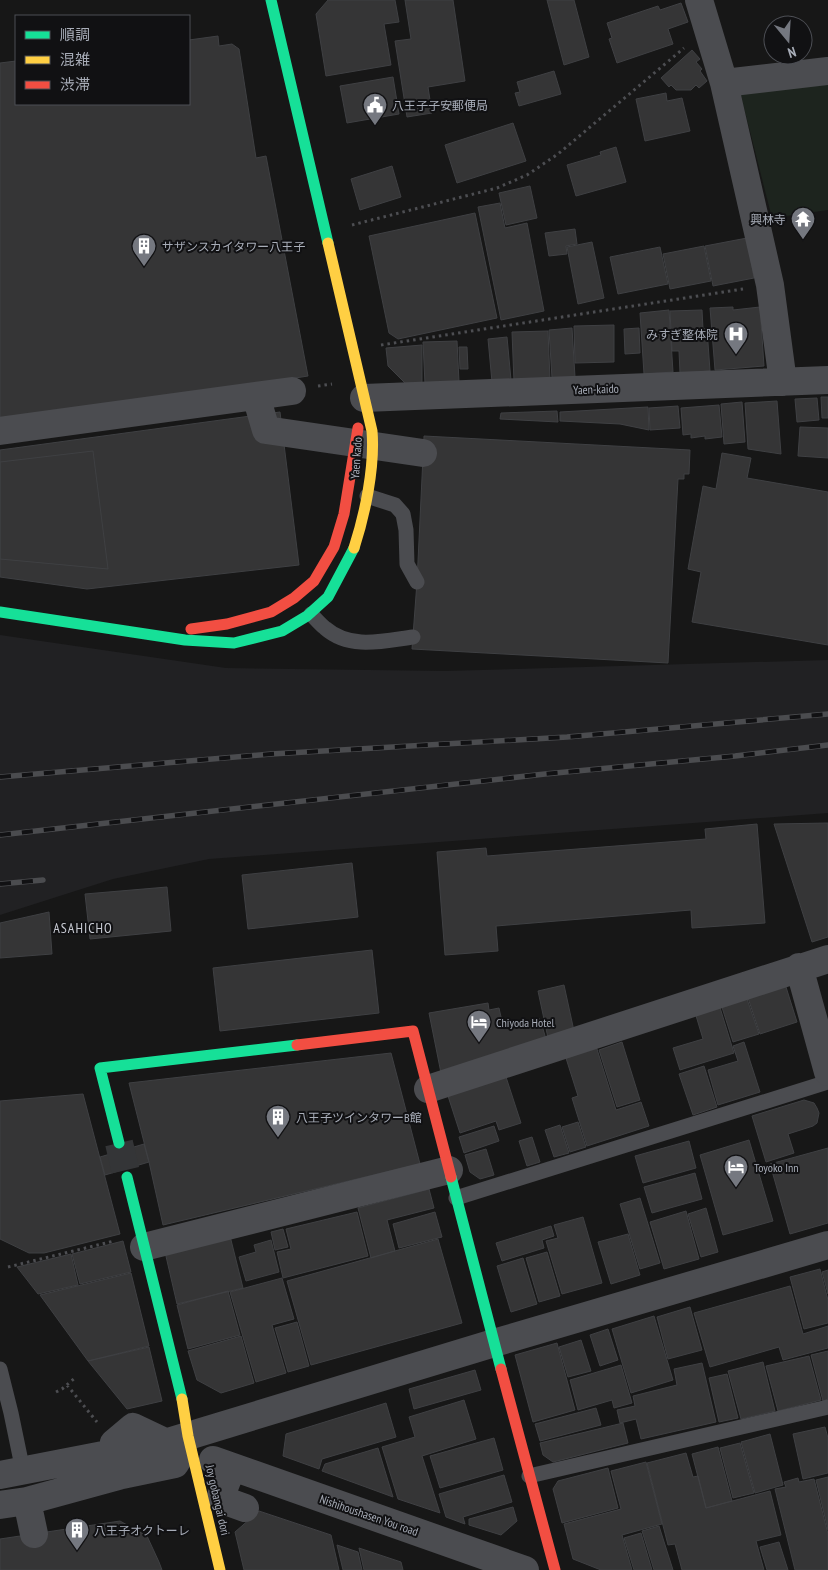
<svg xmlns="http://www.w3.org/2000/svg" width="828" height="1570" font-family="'PT Sans Narrow','Noto Sans JP',sans-serif">
	<rect width="100%" height="100%" fill="#171717"/>
	<path fill="#212123" d="M0,635L226,668L445,671L828,660V813L209,859L113,879L0,915Z"/>
	<path fill="#1d241e" d="M828,84V210L772,218L740,92Z"/>
	<path fill="#353536" stroke="#3f4043" d="M328,0H395L399,22L384,24L391,65L326,76L316,14Z
		M405,0H453L465,81L428,87L432,113L407,117L395,41L411,39Z
		M547,0H574L589,57L564,65Z
		M681,3L688,22L668,29L673,44L617,63L609,39L612,38L607,23L658,6L660,10Z
		M218,36L219,46L232,44L239,49L256,158L266,156L308,376L0,425V63L16,61V104H189V40Z
		M692,50L700,59L696,62L702,69L700,71L707,81L699,88L696,85L691,90H676L671,85L669,87L661,78Z
		M554,71L561,94L519,106L515,93L520,92L517,82Z
		M393,77L399,114L347,123L340,86Z
		M666,93L667,101L682,98L690,131L645,141L636,99Z
		M513,123L526,161L457,183L445,145Z
		M616,147L626,182L576,196L567,165L601,155L600,152Z
		M392,166L401,197L360,210L351,179Z
		M530,186L537,218L506,225L499,193Z
		M500,203L505,228L527,223L544,311L501,320L478,207Z
		M475,213L497,318L398,339L389,333L369,236Z
		M575,229L577,244L566,246L567,254L549,256L545,233Z
		M747,238L754,278L713,286L705,246Z
		M592,242L604,298L578,304L567,247Z
		M704,246L711,281L670,289L663,254Z
		M660,247L668,284L618,294L610,257Z
		M733,307V310L760,307L764,366L715,370L710,308Z
		M669,310L673,372L644,374L640,313Z
		M702,310L703,329H707L710,371L680,373L679,351H672L670,311Z
		M614,325V362L575,363L574,326Z
		M572,328L575,377L552,378L549,330Z
		M639,328L640,353L625,354L624,329Z
		M548,331L550,380L514,382L512,332Z
		M507,337L511,380L492,382L488,339Z
		M457,341L459,382L425,384L423,342Z
		M422,345V383L406,384L388,366L386,348Z
		M459,347H467L468,369H460Z
		M821,397H828V418H822Z
		M817,398L819,420L797,422L795,399Z
		M777,401L781,454L748,449L745,403Z
		M742,402L745,442L724,444L721,404Z
		M719,405L722,437L705,439V436L691,438V434L683,435L681,408Z
		M678,406L680,428L650,430L649,408Z
		M648,407L649,430L620,424L560,421V412Z
		M557,411L558,422L500,419L501,413Z
		M280,412L299,565L87,589L0,577V450Z
		M800,427L828,428V458L798,456Z
		M424,436L690,450L689,474H684V479H678L668,663L412,649L417,582Z
		M93,451L108,569L0,559V462Z
		M722,453L751,458L747,478L828,492V645L692,622L701,572L688,569L703,486L716,489Z
		M828,823V937L812,942L774,824Z
		M757,824L765,923L692,928L691,910L496,926L498,951L445,955L437,852L486,848L487,856L706,839L705,829Z
		M352,863L358,917L248,929L242,875Z
		M167,887L171,931L90,939L85,894Z
		M49,912L52,954L0,958V923Z
		M372,950L379,1013L220,1031L213,968Z
		M564,985L574,1031L548,1038L538,991Z
		M786,987L797,1022L760,1034L746,992Z
		M745,993L759,1034L733,1042L720,1001Z
		M718,1001L734,1053L680,1070L673,1048L703,1039L694,1009Z
		M488,1003L489,1010L499,1008L503,1026L540,1019L546,1039L442,1078L429,1013Z
		M622,1042L640,1100L617,1107L599,1050Z
		M744,1042L760,1092L718,1105L708,1070L738,1061L733,1046Z
		M596,1046L616,1110L641,1102L649,1126L587,1146L572,1098L578,1096L565,1055Z
		M391,1053L420,1164L163,1225L149,1162L129,1083Z
		M704,1066L717,1107L693,1115L679,1074Z
		M506,1077L521,1123L499,1130L496,1121L460,1133L448,1096Z
		M83,1094L120,1234L44,1253H29L0,1239V1101Z
		M804,1100L814,1103L817,1108L819,1113L817,1123L813,1126L788,1134L794,1153L766,1162L752,1116Z
		M578,1122L586,1147L570,1152L562,1127Z
		M560,1125L569,1153L554,1157L545,1130Z
		M494,1126L499,1141L464,1153L459,1137Z
		M532,1137L540,1162L527,1166L519,1141Z
		M749,1140L773,1221L723,1235L700,1155Z
		M689,1141L696,1168L643,1183L635,1156Z
		M144,1144L149,1162L105,1175L100,1157Z
		M828,1148V1223L790,1234L770,1164Z
		M486,1149L494,1175L480,1179L470,1172L465,1155Z
		M695,1173L702,1199L652,1213L644,1187Z
		M429,1189L434,1208L387,1220L395,1251L371,1258L358,1208Z
		M640,1198L660,1263L640,1269L620,1204Z
		M706,1208L718,1252L701,1257L688,1214Z
		M686,1211L699,1259L664,1269L650,1222Z
		M357,1212L368,1256L283,1278L277,1252L291,1249L286,1229Z
		M435,1212L442,1237L399,1248L393,1224Z
		M583,1217L602,1283L562,1294L546,1241L558,1238L554,1225Z
		M551,1226L554,1236L542,1240L544,1248L502,1261L496,1243Z
		M283,1229L288,1247L275,1250L271,1232Z
		M628,1234L640,1275L611,1284L598,1242Z
		M230,1236L243,1288L177,1304L165,1252Z
		M438,1239L462,1323L311,1365L287,1281Z
		M271,1240L279,1272L246,1281L239,1257L256,1252L254,1245Z
		M123,1241L131,1272L80,1284L72,1254Z
		M547,1252L560,1296L539,1302L526,1258Z
		M71,1254L78,1285L38,1294L17,1267Z
		M523,1258L537,1304L511,1312L497,1266Z
		M820,1269L828,1300V1323L804,1329L790,1277Z
		M828,1270V1294L822,1272Z
		M131,1273L149,1346L88,1361L40,1295Z
		M282,1278L294,1319L272,1325L286,1373L256,1382L230,1292Z
		M790,1286L803,1334L828,1326V1348L783,1360L779,1347L710,1367L694,1313Z
		M228,1291L240,1335L188,1349L177,1305Z
		M690,1307L702,1350L668,1359L657,1317Z
		M654,1316L673,1380L631,1393L612,1329Z
		M297,1322L309,1366L288,1372L275,1328Z
		M608,1329L618,1360L600,1366L590,1335Z
		M241,1336L254,1383L221,1393L197,1380L188,1351Z
		M581,1340L591,1371L568,1377L559,1347Z
		M557,1343L575,1410L533,1422L515,1355Z
		M149,1347L162,1401L127,1409L88,1361Z
		M828,1351V1399L823,1401L811,1355Z
		M809,1356L821,1400L778,1411L766,1366Z
		M763,1362L775,1411L741,1419L728,1371Z
		M702,1363L716,1422L641,1439L636,1419L620,1423L617,1410L635,1406L633,1396L677,1385L674,1369Z
		M621,1365L632,1403L614,1408L612,1400L578,1410L570,1380Z
		M475,1370L481,1390L414,1409L409,1389Z
		M727,1374L738,1418L719,1422L709,1378Z
		M464,1400L476,1439L422,1456L440,1513L398,1499L382,1447L415,1437L409,1417Z
		M386,1403L396,1437L322,1459L319,1469L283,1456L286,1434Z
		M596,1408L601,1425L540,1441L535,1424Z
		M623,1423L628,1443L553,1462L543,1455L540,1443Z
		M825,1427L828,1438V1473L803,1479L793,1434Z
		M770,1434L783,1485L755,1493L741,1442Z
		M494,1438L503,1470L440,1488L430,1456Z
		M740,1443L754,1493L733,1498L720,1448Z
		M718,1447L732,1501L706,1508L692,1454Z
		M378,1448L393,1497L322,1471L325,1464Z
		M686,1453L693,1477L698,1476L706,1508L770,1491L781,1535L756,1541L764,1570H682L675,1544L668,1545L647,1463Z
		M646,1462L662,1524L622,1535L632,1570H601L573,1559L564,1524L621,1509L611,1471Z
		M608,1468L618,1508L562,1523L553,1489L558,1481Z
		M504,1475L512,1502L463,1517L465,1524L446,1517L439,1494Z
		M828,1477V1530L816,1480Z
		M798,1478L799,1482L814,1479L828,1534V1570H795L775,1489L786,1487L784,1482Z
		M513,1507L517,1521L501,1535L469,1525V1519Z
		M259,1511L331,1535L339,1570H244L235,1532Z
		M120,1521L147,1536L159,1562L162,1570H0V1539Z
		M659,1526L673,1570H654L642,1531Z
		M641,1533L652,1570H634L624,1538Z
		M779,1542L788,1570H767L760,1547Z
		M337,1545L358,1552L362,1570H343Z
		M359,1548L401,1562L403,1570H364Z"/>
	<g fill="none" stroke-linecap="round" stroke-linejoin="round">
		<path stroke="#343537" stroke-width="28" stroke-dasharray="28 14" stroke-linecap="butt" d="M119,1143L127,1177"/>
		<path stroke="#4d4e52" stroke-width="3" stroke-dasharray="2.5 4" stroke-linecap="butt" d="M352,225L497,188L527,175L558,154L684,48
			M381,345L743,289
			M318,386L332,384
			M8,1267L114,1241
			M67,1385L97,1422
			M56,1392L62,1389L76,1377"/>
		<path stroke="#4b4c50" stroke-width="15" d="M367,496L395,505L403,514L406,530L407,564L417,582
			M311,614C315,618 320,624 325,628C350,650 383,641 413,637
			M456,1198L828,1082
			M0,1369L11,1413L23,1471
			M529,1476L828,1407"/>
		<path stroke="#4b4c50" stroke-width="28" d="M699,0L724,83L765,263L770,285L783,382
			M724,83L828,71
			M256,396L266,430L423,453
			M364,398L828,380
			M0,431L292,391
			M799,967L828,1072
			M428,1089L828,959
			M144,1247L449,1170
			M213,1460L525,1570
			M0,1475L165,1443L494,1343L828,1245
			M122,1475L175,1464L183,1451
			M229,1475L220,1499L245,1508
			M27,1501L34,1534
			M0,1505L27,1501L122,1475L114,1443L133,1427L171,1445"/>
		<path stroke="#16e098" stroke-width="11" d="M271,0L328,243
			M0,612L185,640L234,643L282,631L307,616L328,597L354,548
			M119,1143L100,1068L297,1045
			M127,1177L182,1399
			M451,1177L501,1369"/>
		<path stroke="#ffcf43" stroke-width="11" d="M328,243L372,431C375,467 365,514 354,548
			M182,1399L188,1436L220,1570"/>
		<path stroke="#f24e42" stroke-width="11" d="M191,629L227,624L271,612L294,598L314,581L334,547L344,514L358,428
			M297,1045L413,1031L451,1177
			M501,1369L555,1570"/>
		<defs>
			<path id="rail" d="M0,777L271,754L567,737L828,714
				M0,835L545,774L735,756L828,745
				M0,884L43,880"/>
		</defs>
		<use href="#rail" stroke="#4b4c4f" stroke-width="5.5"/>
		<use href="#rail" stroke="#111113" stroke-width="4" stroke-dasharray="11" stroke-linecap="butt"/>
	</g>
	<defs>
		<symbol id="civic-pin" viewBox="-11 -11 22 30"><path d="M0 17L-7.5 6A9.5 9.5 0 1 1 7.5 6Z" fill="#757880" stroke="#111113"/><path d="M-.6-6.5H3V-4.5H.6V-3L4-1V1h2V6H-6V1h2V-1L-.6-3ZM-1.2 2.5V6h2.4V2.5Z" fill="#fff"/></symbol>
		<symbol id="temple-pin" viewBox="-11 -11 22 30"><path d="M0 17L-7.5 6A9.5 9.5 0 1 1 7.5 6Z" fill="#757880" stroke="#111113"/><path d="M0-6L5-2H3V0L6.5 2.5H4V6H1.5V3h-3V6H-4V2.5H-6.5L-3 0V-2H-5Z" fill="#fff"/></symbol>
		<symbol id="building-pin" viewBox="-11 -11 22 30"><path d="M0 17L-7.5 6A9.5 9.5 0 1 1 7.5 6Z" fill="#757880" stroke="#111113"/><path d="M-4-6H4V6H1V3H-1V6H-4ZM-2.5-4.3h1.7v1.8h-1.7ZM.8-4.3h1.7v1.8H.8ZM-2.5-1h1.7V.8h-1.7ZM.8-1h1.7V.8H.8Z" fill="#fff"/></symbol>
		<symbol id="hospital-pin" viewBox="-11 -11 22 30"><path d="M0 17L-7.5 6A9.5 9.5 0 1 1 7.5 6Z" fill="#757880" stroke="#111113"/><path d="M-5-5h3v3.5h4V-5h3V5h-3V1.5h-4V5h-3Z" fill="#fff"/></symbol>
		<symbol id="hotel-pin" viewBox="-11 -11 22 30"><path d="M0 17L-7.5 6A9.5 9.5 0 1 1 7.5 6Z" fill="#757880" stroke="#111113"/><path d="M-6-4.5h1.5V1H6V5H4.5V3h-9V5H-6ZM-4 0a1.8 1.8 0 1 1 3.6 0ZM.5 0V-2.5h3Q6-2.5 6 0Z" fill="#fff"/></symbol>
	</defs>
	<g fill-rule="evenodd">
		<use href="#civic-pin" x="361" y="91" width="28" height="38"/>
		<use href="#temple-pin" x="789" y="205" width="28" height="38"/>
		<use href="#building-pin" x="130" y="232" width="28" height="38"/>
		<use href="#hospital-pin" x="722" y="320" width="28" height="38"/>
		<use href="#hotel-pin" x="465" y="1008" width="28" height="38"/>
		<use href="#building-pin" x="264" y="1103" width="28" height="38"/>
		<use href="#hotel-pin" x="722" y="1153" width="28" height="38"/>
		<use href="#building-pin" x="63" y="1516" width="28" height="38"/>
	</g>
	<g text-anchor="middle" dominant-baseline="central" stroke-width="4" stroke-linejoin="round" paint-order="stroke">
		<g font-size="12" fill="#a8adb8" stroke="#111113" text-anchor="start">
			<text x="392" y="105">八王子子安郵便局</text>
			<text x="786" y="219" text-anchor="end">興林寺</text>
			<text x="162" y="246">サザンスカイタワー八王子</text>
			<text x="718" y="334" text-anchor="end">みすぎ整体院</text>
			<text x="496" y="1022">Chiyoda Hotel</text>
			<text x="296" y="1117">八王子ツインタワーB館</text>
			<text x="754" y="1167">Toyoko Inn</text>
			<text x="94" y="1530">八王子オクトーレ</text>
		</g>
		<g font-size="12" fill="#a8adb8" stroke="#111113">
			<text transform="translate(596 389) rotate(-2)">Yaen-kaido</text>
			<text transform="translate(356 458) rotate(-86)">Yaen kado</text>
			<text transform="translate(218 1500) rotate(77)">Joy gobangai dori</text>
			<text transform="translate(369 1515) rotate(19)">Nishihoushasen You road</text>
		</g>
		<g font-size="14" letter-spacing="1" fill="#c9ccd4" stroke="#111113">
			<text x="83" y="928">ASAHICHO</text>
		</g>
	</g>
	<rect x="15" y="15" width="175" height="90" fill="#111113" stroke="#4d4f55"/>
	<rect x="25" y="31" width="25" height="8" fill="#16e098" stroke="#4d4f55"/>
	<text x="60" y="40" font-size="15" fill="#a8adb8">順調</text>
	<rect x="25" y="56" width="25" height="8" fill="#ffcf43" stroke="#4d4f55"/>
	<text x="60" y="65" font-size="15" fill="#a8adb8">混雑</text>
	<rect x="25" y="81" width="25" height="8" fill="#f24e42" stroke="#4d4f55"/>
	<text x="60" y="90" font-size="15" fill="#a8adb8">渋滞</text>
	<g transform="translate(788 40) rotate(162)"><circle r="24" fill="#111113" stroke="#4d4f55"/>
	<path d="M0-4L9 19L0 12L-9 19Z" fill="#757880"/>
	<text y="-8" font-size="14" font-weight="bold" text-anchor="middle" fill="#a8adb8">N</text>
	</g>
</svg>
